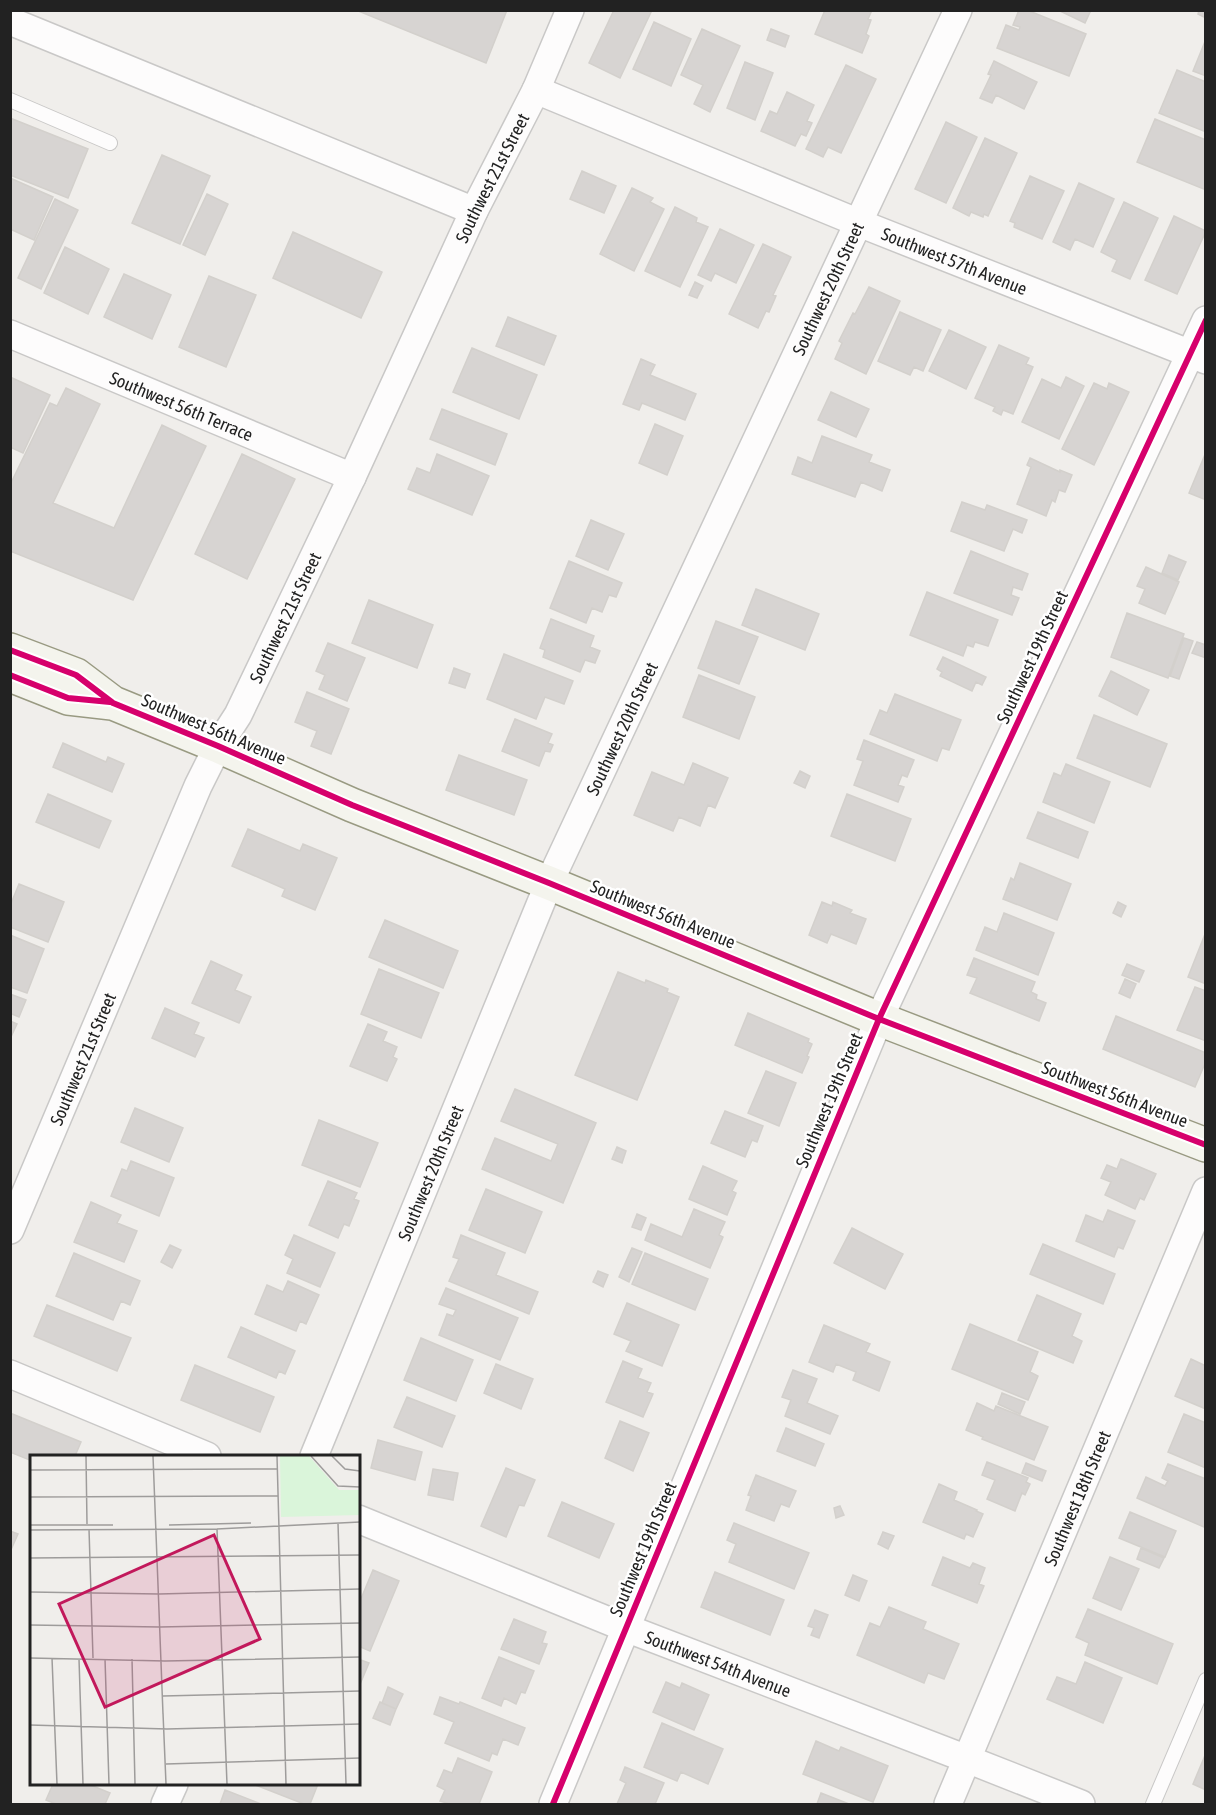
<svg xmlns="http://www.w3.org/2000/svg" width="1216" height="1815" font-family="'Asap Condensed',sans-serif">
	<rect width="100%" height="100%" fill="#f0eeeb"/>
	<path fill="#d7d4d2" stroke="#d3d0cc" stroke-width="1.5" d="M356,10H507L486,63Z
		M614,10H652L620,78L589,63Z
		M825,10H872L868,19L871,20L866,34L869,36L862,53L815,34Z
		M1019,10H1027L1086,34L1069,76L997,48L1006,25L1019,30L1020,27L1013,25Z
		M1058,10H1091L1085,23Z
		M1199,10H1206V18L1198,14Z
		M654,22L691,39L671,86L633,69Z
		M702,29L740,46L710,112L694,104L703,85L681,75Z
		M771,29L789,36L785,47L767,40Z
		M1206,39V76L1193,71Z
		M994,61L1037,82L1024,109L996,95L992,103L980,98L991,75L988,74Z
		M745,62L773,73L755,120L727,108Z
		M846,65L876,79L841,153L828,147L823,157L806,149Z
		M1177,70L1206,82V132L1159,113Z
		M787,92L814,105L807,121L812,123L806,136L801,134L795,146L761,131L770,111L777,114Z
		M10,118L88,149L68,198L10,175Z
		M1155,119L1206,140V190L1137,162Z
		M946,122L977,137L946,203L915,189Z
		M985,138L1017,153L988,216L984,214L983,217L971,212L969,216L953,208Z
		M162,155L210,176L180,244L132,223Z
		M582,171L616,186L604,213L570,199Z
		M1030,176L1064,191L1042,239L1014,227L1015,223L1010,221Z
		M10,178L53,197L34,240L10,229Z
		M1079,183L1114,199L1093,247L1075,239L1070,250L1053,242Z
		M632,188L653,198L650,202L664,209L634,271L600,254Z
		M207,194L228,204L205,255L183,245Z
		M55,199L78,210L41,289L18,278Z
		M1124,202L1158,218L1130,279L1112,271L1117,260L1101,252Z
		M675,207L697,218L696,222L708,227L680,287L645,271Z
		M1174,216L1206,231L1177,294L1145,280Z
		M720,229L754,245L736,283L715,273L711,281L698,275Z
		M293,232L382,272L361,318L273,278Z
		M763,244L791,257L773,295L776,296L769,312L766,311L758,328L729,314Z
		M65,247L109,269L88,314L44,293Z
		M124,274L171,295L152,339L104,317Z
		M209,276L256,295L226,367L179,347Z
		M695,282L703,286L697,298L689,295Z
		M869,287L900,301L866,374L835,359L842,343L839,341L853,313L855,314Z
		M900,312L941,330L923,371L914,367L910,375L878,361Z
		M508,317L556,336L544,365L496,346Z
		M949,330L986,347L966,389L929,371Z
		M999,345L1029,358L1026,364L1033,367L1013,414L1003,410L1001,415L993,411L995,407L975,398Z
		M472,348L537,375L519,419L453,392Z
		M641,359L655,365L650,375L696,394L685,420L642,403L639,410L623,404Z
		M10,377L50,395L23,453L10,447Z
		M1066,377L1084,386L1059,439L1022,422L1042,379L1061,388Z
		M1094,383L1107,389L1109,383L1129,392L1094,465L1062,449Z
		M66,388L100,404L53,503L114,528L162,425L206,446L133,600L10,551V485L50,403L57,406Z
		M831,392L869,409L856,437L818,420Z
		M442,409L507,434L495,465L430,439Z
		M655,424L683,436L667,475L639,463Z
		M822,436L872,455L869,462L890,470L882,491L861,482L855,497L792,474L798,457L812,463Z
		M1206,452V500L1189,493Z
		M242,454L295,479L247,579L195,554Z
		M437,454L489,476L472,515L408,489L417,468L430,473Z
		M1030,458L1060,472V470L1072,475L1065,492L1059,490L1055,502L1052,500L1046,516L1017,504L1031,467L1027,465Z
		M962,502L985,510L987,505L1027,520L1022,533L1013,529L1004,551L951,531Z
		M591,520L624,534L608,570L576,556Z
		M971,551L1028,574L1022,590L1013,587L1011,595L1019,598L1012,615L954,593Z
		M1169,555L1186,562L1178,580L1162,573Z
		M569,561L622,583L616,597L609,595L602,612L592,608L586,623L550,608Z
		M1146,567L1179,582L1165,614L1139,603L1145,589L1137,586Z
		M756,589L819,614L805,650L742,625Z
		M927,592L998,620L988,646L975,642L973,647L967,645L963,656L910,635Z
		M369,600L433,625L417,668L352,643Z
		M1127,613L1184,634L1168,678L1111,657Z
		M551,619L594,636L590,647L600,651L595,663L585,660L580,672L543,657L545,650L540,648Z
		M716,621L758,637L739,684L698,668Z
		M1184,638L1193,641L1179,679L1170,676Z
		M1197,642L1206,645V658L1192,653Z
		M328,643L365,658L347,701L319,689L325,675L316,671Z
		M504,654L573,681L564,704L545,697L536,719L487,699Z
		M943,657L986,677L982,685L976,682L972,691L940,676L942,672L937,669Z
		M454,668L470,674L465,688L449,683Z
		M1111,671L1149,690L1137,715L1099,696Z
		M699,675L755,697L739,739L683,717Z
		M307,692L349,709L331,754L311,746L317,731L295,722Z
		M895,694L961,720L949,750L942,748L937,761L870,734L880,710L887,713Z
		M1094,715L1167,744L1150,787L1077,758Z
		M515,719L552,734L548,743L553,745L550,752L545,751L539,766L502,751Z
		M864,740L914,760L907,777L902,775L898,785L904,787L898,802L854,785L863,761L857,759Z
		M63,743L106,762L108,757L124,764L112,792L53,767Z
		M459,755L527,780L514,815L446,790Z
		M693,763L728,778L715,808L708,805L700,826L679,817L673,831L634,815L652,772L684,785Z
		M1066,764L1110,782L1094,823L1043,802L1054,773L1061,776Z
		M800,771L810,776L805,788L794,783Z
		M48,794L111,821L99,848L36,822Z
		M847,794L911,819L895,861L831,836Z
		M1038,812L1088,832L1078,858L1027,838Z
		M248,829L300,851L303,844L337,858L315,910L282,896L285,889L232,866Z
		M1020,863L1071,884L1057,920L1003,899L1011,878L1014,880Z
		M19,884L64,902L48,942L10,927V906Z
		M822,902L832,906L833,902L852,910L850,913L866,919L856,944L831,934L827,943L809,935Z
		M1118,902L1126,906L1121,917L1113,913Z
		M1004,913L1054,933L1038,975L976,950L985,927L997,932Z
		M385,920L458,951L443,988L369,957Z
		M1205,934L1206,935V984L1188,977Z
		M10,935L44,949L27,993L10,987Z
		M974,958L1035,982L1031,992L1037,995L1036,999L1046,1003L1039,1021L970,993L977,978L967,975Z
		M211,961L242,975L235,990L251,997L239,1023L192,1003Z
		M1127,964L1144,971L1139,982L1122,975Z
		M379,969L439,993L421,1038L361,1014Z
		M618,972L645,983L646,980L668,989L667,992L679,997L637,1100L575,1075Z
		M1125,979L1136,984L1130,998L1119,993Z
		M1195,987L1206,991V1041L1177,1030Z
		M10,994L26,1000L19,1017L12,1014L10,1017Z
		M165,1008L199,1023L194,1034L204,1038L195,1057L152,1038Z
		M748,1013L809,1039L808,1042L812,1044L807,1056L809,1057L802,1073L735,1045Z
		M1116,1016L1206,1053V1061L1195,1087L1103,1049Z
		M10,1021L17,1024L10,1039Z
		M368,1024L387,1032L383,1041L397,1047L393,1057L397,1059L387,1081L350,1066Z
		M766,1071L796,1083L779,1126L748,1113Z
		M515,1089L596,1123L563,1203L482,1169L495,1138L551,1161L558,1144L501,1121Z
		M135,1108L183,1128L169,1162L121,1142Z
		M725,1111L763,1126L757,1142L752,1140L745,1157L711,1143Z
		M319,1120L378,1143L360,1187L302,1165Z
		M617,1147L626,1151L622,1163L612,1159Z
		M1121,1159L1156,1174L1144,1200L1140,1198L1135,1209L1105,1195L1111,1182L1101,1178L1107,1165L1117,1169Z
		M131,1161L174,1178L159,1216L111,1196L122,1169L127,1171Z
		M703,1166L737,1181L732,1191L736,1193L727,1215L689,1199Z
		M328,1181L357,1193L354,1199L359,1201L349,1226L344,1224L338,1238L309,1225Z
		M486,1189L542,1212L525,1253L469,1230Z
		M91,1202L121,1215L117,1223L137,1231L124,1262L74,1242Z
		M694,1209L725,1222L719,1235L723,1237L710,1268L645,1240L651,1224L682,1237Z
		M1108,1210L1135,1221L1123,1249L1118,1247L1114,1257L1076,1241L1086,1215L1103,1222Z
		M637,1214L646,1218L641,1230L632,1227Z
		M852,1228L903,1254L885,1289L834,1263Z
		M294,1235L335,1253L320,1287L287,1273L293,1259L285,1255Z
		M461,1235L505,1253L496,1275L538,1292L529,1314L449,1281L459,1259L453,1257Z
		M1043,1244L1115,1274L1103,1304L1030,1274Z
		M170,1245L181,1250L172,1268L161,1262Z
		M632,1248L642,1252L629,1282L619,1277Z
		M74,1253L140,1281L130,1305L121,1301L113,1320L56,1296Z
		M645,1253L708,1279L695,1310L632,1284Z
		M598,1271L608,1275L603,1287L593,1282Z
		M288,1281L319,1295L306,1324L300,1321L296,1331L255,1314L267,1285L283,1292Z
		M446,1288L518,1318L500,1360L439,1335L447,1314L453,1316L456,1310L439,1304Z
		M1037,1295L1081,1314L1072,1336L1082,1341L1073,1363L1018,1340Z
		M627,1303L679,1325L662,1366L626,1351L631,1341L614,1334Z
		M47,1305L131,1338L117,1371L34,1336Z
		M970,1324L1038,1352L1030,1372L1038,1376L1028,1400L952,1369Z
		M824,1325L870,1344L866,1352L890,1362L879,1391L853,1380L856,1372L836,1364L833,1372L809,1362Z
		M241,1327L295,1351L285,1374L279,1371L276,1378L228,1357Z
		M421,1338L473,1360L456,1401L404,1380Z
		M1191,1359L1206,1366V1409L1175,1396Z
		M623,1361L642,1369L638,1378L651,1383L647,1392L653,1394L643,1417L606,1402Z
		M496,1364L533,1379L521,1409L484,1393Z
		M195,1365L274,1397L260,1432L181,1400Z
		M793,1370L817,1379L807,1403L838,1416L830,1434L785,1416L791,1400L782,1397Z
		M1002,1393L1025,1402L1020,1414L998,1404Z
		M407,1397L455,1416L442,1447L394,1427Z
		M977,1403L994,1411L996,1406L1048,1427L1034,1460L982,1439L983,1437L966,1430Z
		M10,1413L81,1442L75,1456H32V1461L10,1452Z
		M1184,1414L1206,1423V1468L1168,1452Z
		M620,1421L649,1433L633,1471L605,1458Z
		M786,1428L824,1444L815,1466L777,1451Z
		M378,1440L422,1452L415,1480L371,1468Z
		M987,1462L1028,1478L1026,1482L1030,1484L1025,1495L1022,1493L1015,1511L987,1499L995,1480L982,1475Z
		M1026,1463L1046,1471L1042,1481L1022,1473Z
		M1168,1464L1206,1479V1523L1204,1527L1137,1498L1146,1477L1165,1486L1168,1481L1162,1478Z
		M506,1468L535,1480L524,1506L519,1505L506,1537L481,1526Z
		M433,1469L458,1473L453,1500L428,1495Z
		M756,1475L796,1491L789,1507L781,1504L774,1521L746,1510L751,1496L748,1495Z
		M939,1484L957,1492L954,1500L977,1510L976,1511L983,1514L973,1537L966,1534L964,1539L923,1522Z
		M562,1502L614,1524L599,1558L548,1536Z
		M840,1506L844,1515L836,1518L834,1508Z
		M1130,1512L1176,1531L1165,1557L1119,1538Z
		M734,1523L809,1553L794,1589L729,1562L736,1544L727,1540Z
		M10,1531L18,1534L10,1552Z
		M883,1532L894,1536L888,1549L878,1544Z
		M1141,1548L1164,1558L1159,1568L1137,1559Z
		M943,1557L970,1568L973,1563L985,1568L979,1584L984,1586L977,1603L932,1585Z
		M1110,1557L1139,1569L1121,1610L1093,1598Z
		M373,1570L399,1581L370,1651L358,1646V1606Z
		M715,1572L784,1600L770,1635L701,1607Z
		M853,1575L867,1581L859,1601L845,1595Z
		M889,1607L926,1622L923,1629L959,1644L944,1679L928,1673L924,1683L857,1655L870,1623L880,1627Z
		M1088,1609L1173,1644L1157,1684L1085,1655L1089,1643L1076,1637Z
		M815,1610L828,1615L819,1638L811,1635L814,1628L808,1626Z
		M514,1619L546,1632L542,1643L547,1644L539,1664L501,1649Z
		M499,1657L534,1671L525,1693L521,1692L516,1704L504,1698L501,1706L482,1698Z
		M358,1659L369,1663L358,1689Z
		M1085,1662L1122,1678L1103,1723L1047,1699L1057,1677L1076,1684Z
		M666,1682L680,1688L682,1683L709,1695L694,1730L653,1712Z
		M388,1687L403,1694L396,1709L382,1703Z
		M440,1697L459,1704L460,1702L525,1728L518,1745L503,1739L497,1755L492,1753L489,1761L445,1743L454,1722L434,1714Z
		M380,1702L396,1709L390,1725L373,1718Z
		M662,1723L723,1749L708,1784L681,1772L677,1781L644,1767Z
		M816,1741L839,1751L841,1747L888,1766L873,1802L803,1774Z
		M1206,1753V1790L1193,1784Z
		M458,1758L492,1772L479,1804H450L440,1801L445,1790L437,1786L444,1770L452,1773Z
		M625,1767L664,1783L655,1804H617L626,1783L620,1780Z
		M53,1784H88L110,1793L105,1804H56L46,1800Z
		M253,1784H318L310,1804H304Z
		M225,1790L261,1804H220Z
		M821,1793L849,1804H817Z"/>
	<g fill="none" stroke-linecap="round" stroke-linejoin="round">
		<defs>
			<path id="lane" d="M10,100L110,143
				M1153,1804L1206,1680"/>
			<g id="street">
				<path d="M10,21L474,211"/>
				<path id="s1" d="M536,90L859,223L1206,360"/>
				<path id="s2" d="M10,334L352,477"/>
				<path id="s3" d="M10,1230L198,786L218,746L238,715L352,477L474,211L536,90L570,10"/>
				<path d="M10,1374L207,1456"/>
				<path id="s4" d="M314,1456L549,883L958,10"/>
				<path id="s5" d="M358,1519L626,1628L967,1759L1081,1804"/>
				<path d="M165,1804L174,1784"/>
				<path d="M553,1804L879,1019L1206,320"/>
				<path id="s6" d="M948,1804L1206,1191"/>
			</g>
			<path id="secondary" d="M10,650L76,675L113,703L218,746L352,805L549,883L879,1019L1206,1145
				M10,675L68,698L112,703"/>
		</defs>
		<use href="#lane" stroke="#c9c8c7" stroke-width="16"/>
		<use href="#street" stroke="#c9c8c7" stroke-width="30"/>
		<use href="#secondary" stroke="#999a82" stroke-width="36"/>
		<use href="#lane" stroke="#fdfcfc" stroke-width="14"/>
		<use href="#street" stroke="#fdfcfc" stroke-width="27"/>
		<use href="#secondary" stroke="#f4f4ed" stroke-width="33"/>
		<defs>
			<path id="cycleway" d="M10,650L76,675L113,703L218,746L352,805L549,883L879,1019L1206,1145
				M10,675L68,698L110,702
				M553,1804L879,1019L1206,320"/>
		</defs>
		<use href="#cycleway" stroke="#fff" stroke-width="10"/>
		<use href="#cycleway" stroke="#d6006c" stroke-width="6"/>
	</g>
	<g text-anchor="middle" dominant-baseline="central" stroke-width="5" stroke-linejoin="round" paint-order="stroke">
		<g font-size="18" fill="#222" stroke="#fff">
			<text stroke="none"><textPath href="#s3" startOffset="1158">Southwest 21st Street</textPath></text>
			<text stroke="none"><textPath href="#s1" startOffset="452">Southwest 57th Avenue</textPath></text>
			<text stroke="none"><textPath href="#s4" startOffset="1276">Southwest 20th Street</textPath></text>
			<text stroke="none"><textPath href="#s2" startOffset="186">Southwest 56th Terrace</textPath></text>
			<text stroke="none"><textPath href="#s3" startOffset="672">Southwest 21st Street</textPath></text>
			<text transform="translate(1032 657) rotate(-65)">Southwest 19th Street</text>
			<text stroke="none"><textPath href="#s4" startOffset="790">Southwest 20th Street</textPath></text>
			<text transform="translate(214 729) rotate(23)">Southwest 56th Avenue</text>
			<text transform="translate(663 914) rotate(22)">Southwest 56th Avenue</text>
			<text stroke="none"><textPath href="#s3" startOffset="186">Southwest 21st Street</textPath></text>
			<text transform="translate(1115 1094) rotate(21)">Southwest 56th Avenue</text>
			<text transform="translate(829 1100) rotate(-67)">Southwest 19th Street</text>
			<text stroke="none"><textPath href="#s4" startOffset="306">Southwest 20th Street</textPath></text>
			<text stroke="none"><textPath href="#s6" startOffset="332">Southwest 18th Street</textPath></text>
			<text transform="translate(643 1549) rotate(-67)">Southwest 19th Street</text>
			<text stroke="none"><textPath href="#s5" startOffset="388">Southwest 54th Avenue</textPath></text>
		</g>
	</g>
	<g transform="translate(30 1455)">
		<rect width="330" height="330" fill="#f0eeeb"/>
		<path d="M250,1H279L309,35H330V60L251,62Z" fill="#daf5da"/>
		<path fill="none" stroke="#9e9c9b" stroke-width="1.5" d="M56,1L57,69M123,1L133,259M247,1L256,329M281,1L308,31L330,32M302,1L315,14L330,16M0,15L247,14M0,42L248,41M308,68L316,329M0,70H83M139,70L221,68M59,74L63,203M187,74L197,329M0,75L187,74L330,67M0,103L330,100M0,137L129,139L330,134M0,170L130,172L330,168M0,203L135,206L330,202M22,203L27,329M49,204L53,329M75,204L79,329M102,204L105,329M133,241L330,236M133,258L136,329M0,270L137,274L330,269M136,309L330,303"/>
		<path fill="#c2185b" fill-opacity="0.15" stroke="#c2185b" stroke-width="3" d="M184,80L230,184L75,252L29,149Z"/>
		<rect width="330" height="330" fill="none" stroke="#222" stroke-width="3"/>
	</g>
	<rect width="1216" height="1815" fill="none" stroke="#222222" stroke-width="24"/>
</svg>
